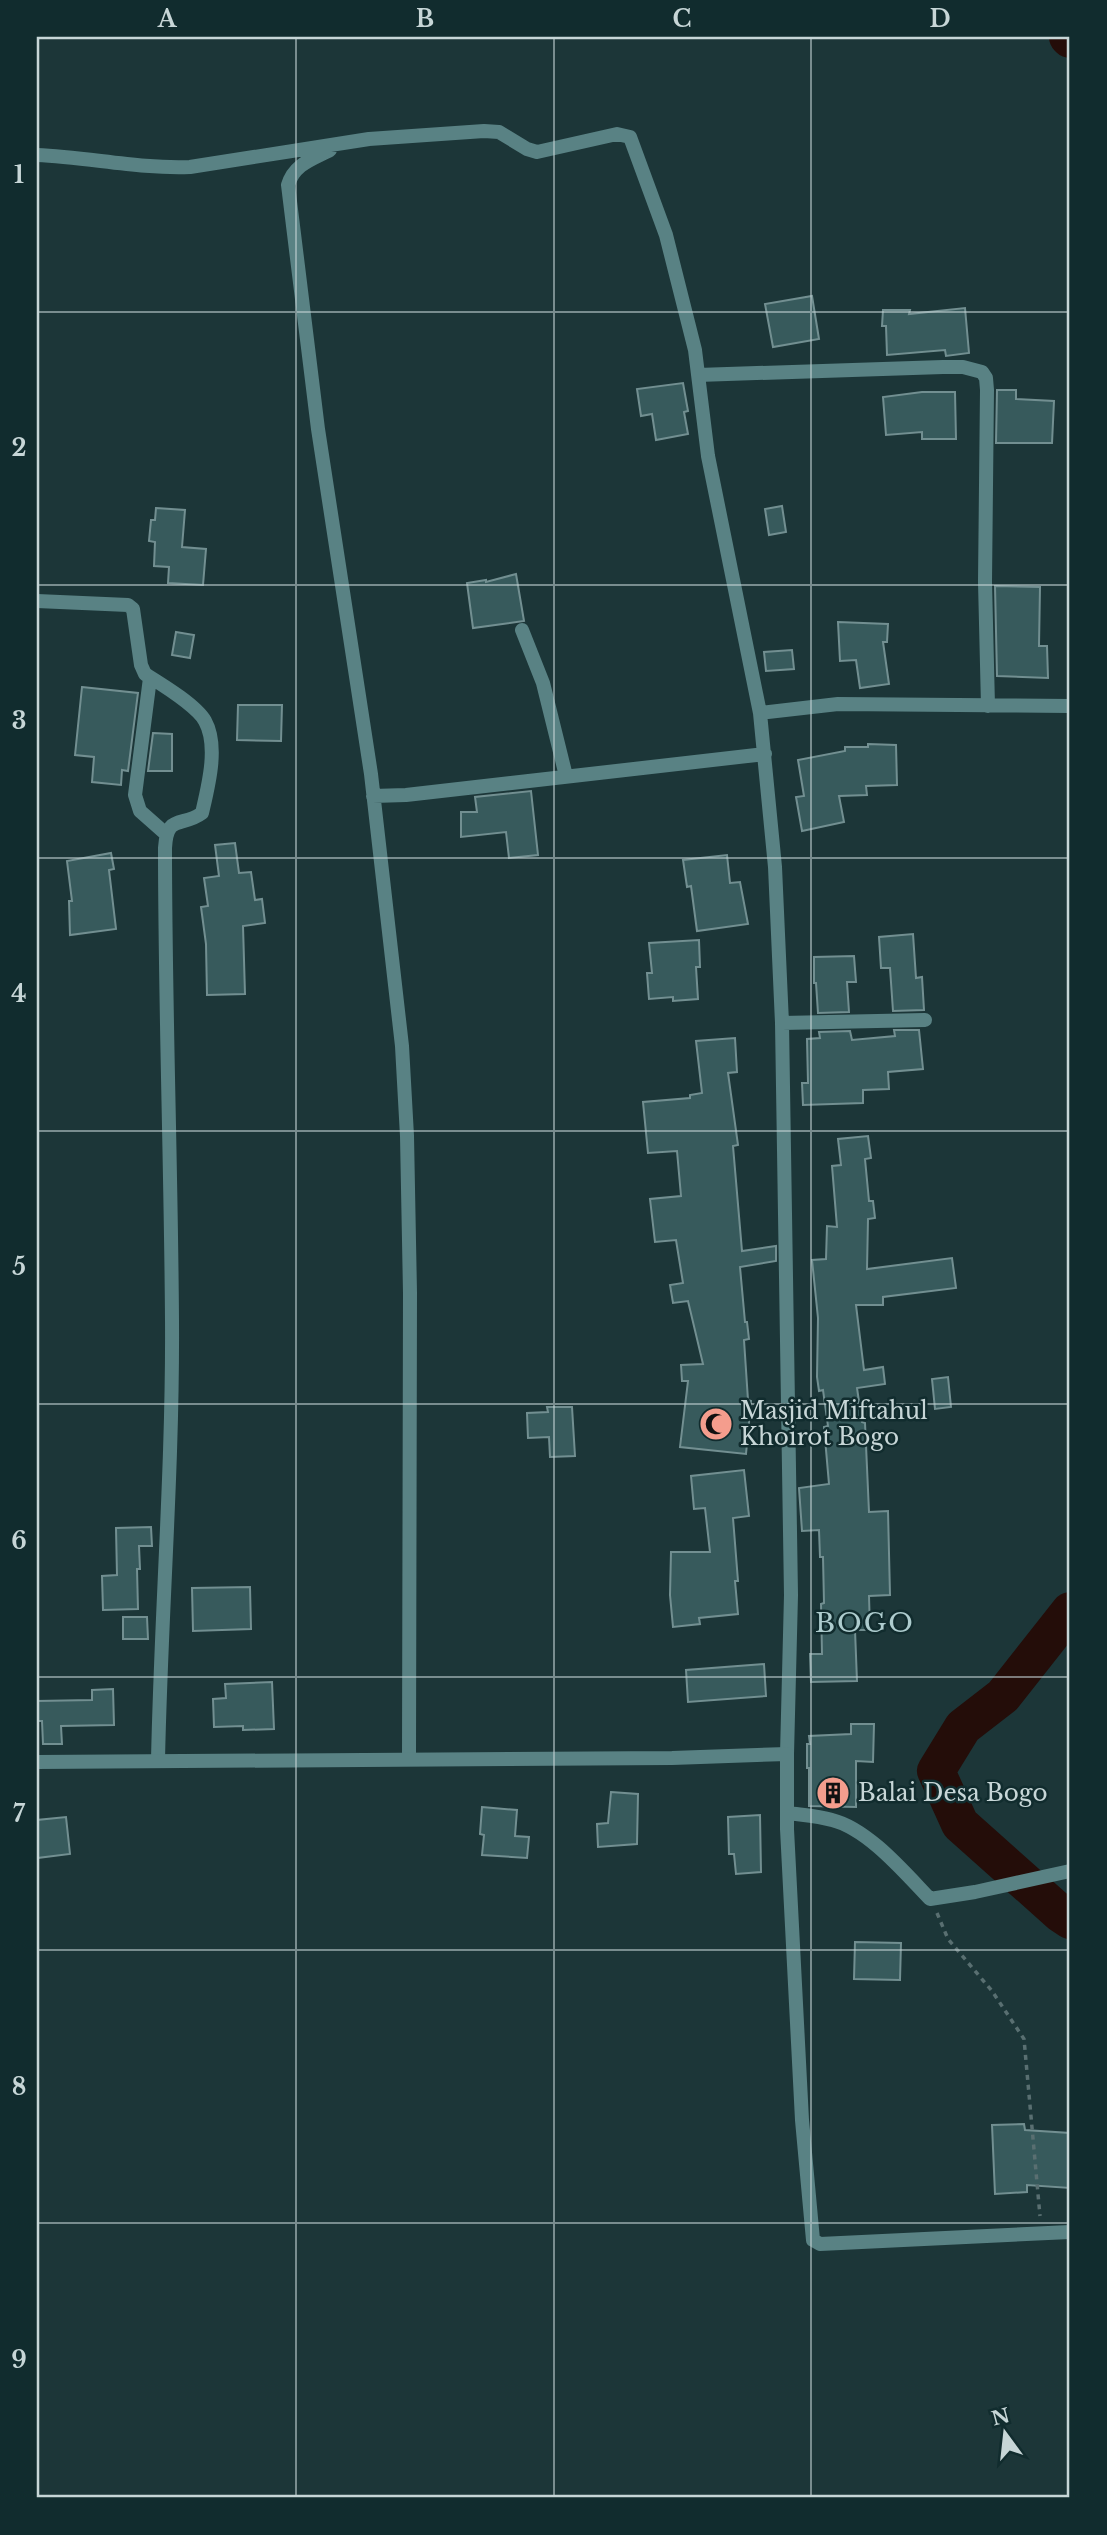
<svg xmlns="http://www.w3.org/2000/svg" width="1107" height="2535" font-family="'Libre Baskerville',serif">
	<rect width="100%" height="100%" fill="#1c3638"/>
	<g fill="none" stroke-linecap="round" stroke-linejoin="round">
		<path stroke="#240d09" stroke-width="38" d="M1068,37L1070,39
			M1070,1611L1003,1696L963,1727L936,1771L960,1824L1061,1914L1070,1920"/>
	</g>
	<path fill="#375a5c" stroke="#728f91" stroke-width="2" d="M812,296L819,339L773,347L765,304Z
		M965,308L969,353L946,356L945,350L887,355L886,326H882L883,310H910L909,314Z
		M683,383L688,411L684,412L688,434L656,440L652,414L641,416L637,389Z
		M997,390H1016V399L1054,401L1052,443H996Z
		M922,392H955L956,439H922V432L886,435L883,397Z
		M782,506L786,532L769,535L765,509Z
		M156,508L185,510L182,547L206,549L203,585L168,583L169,567L154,566L155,542L149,541L151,520H155Z
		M516,574L524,621L473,628L467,583L486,580V582Z
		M995,586L1040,587L1039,646H1047L1048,678L997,676Z
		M838,622L888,624L887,642H883L889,684L860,688L856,660L840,661Z
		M176,632L194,635L190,658L172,655Z
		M792,650L794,669L766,671L764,652Z
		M82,687L138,693L128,771L122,770L121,785L92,782L94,757L75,755Z
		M238,705H282L281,741L237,740Z
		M153,733L172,734V771H148Z
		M868,744L896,745L897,785L866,786L867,795L839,796L844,822L802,831L796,797L804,796L798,760L845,751V747H868Z
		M531,791L538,855L509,858L506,832L461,837V812H477L475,797Z
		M235,843L239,873L251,872L255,900L262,899L265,923L243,926L245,994L207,995L206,944L201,907L208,906L204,878L219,876L215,845Z
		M111,853L114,869L109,870L116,929L70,935L69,901H72L67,861Z
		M727,855L730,883L740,882L748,924L697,931L691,886L687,887L683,860Z
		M913,934L916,978L922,977L924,1010L893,1011L890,968H881L879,937Z
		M699,940L700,967H696L698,999L673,1001V997L649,999L647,973H652L649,943Z
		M854,956L856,982H847L849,1012L818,1013L816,983H814V957Z
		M894,1030H919L923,1069L888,1072L889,1089L863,1090V1103L803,1105L802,1083H808L807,1039L820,1038L819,1032L850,1031L852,1040L895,1036Z
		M735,1038L737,1072L728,1073L738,1145L733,1146L742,1251L776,1246V1261L740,1267L745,1322H747L749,1339L744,1340L748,1400L751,1401L746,1454L680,1447L688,1381H682L681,1365L703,1364L688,1301L673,1303L670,1285L683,1283L676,1240L655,1242L650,1199L681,1196L677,1151L648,1153L643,1102L690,1098V1095L702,1093L696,1041Z
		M868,1136L871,1158L865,1159L869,1201H873L875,1218L868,1219L867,1269L952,1258L956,1288L883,1297V1305H856L864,1370L883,1367L885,1384L857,1388L862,1422L865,1423L869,1512L888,1511L890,1595L869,1596L870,1630H855L857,1681L811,1682L810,1654H822L821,1604L824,1603L823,1557H820L819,1530L802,1531L799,1488L829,1484L824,1427L828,1426L823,1390L819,1391L817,1377L818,1318L812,1260L826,1259L827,1226L837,1227L832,1166L841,1165L838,1139Z
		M948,1377L951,1407L935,1409L932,1379Z
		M547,1407H572L575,1456L550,1457L549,1437L528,1438L527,1413L548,1412Z
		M744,1470L749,1516L733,1518L738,1581H735L738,1614L699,1618L700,1624L673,1627L670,1595L671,1552H710L705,1508L694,1509L691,1476Z
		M151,1527L152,1546H139L140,1569H137L138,1609L103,1610L102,1576L117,1575L116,1528Z
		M250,1587L251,1629L193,1631L192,1588Z
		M123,1617H147L148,1639H123Z
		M764,1664L766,1696L688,1702L686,1670Z
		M272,1682L274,1729L243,1730V1726L214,1727L213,1699L226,1698L225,1684Z
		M113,1689L114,1725L61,1726L62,1744H43L42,1721H37V1701L92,1700V1690Z
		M851,1724H874L873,1762L856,1761V1807L809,1806V1768H807V1744H810L809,1736L851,1734Z
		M611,1792L638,1794L637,1844L598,1847L597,1824L608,1823Z
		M482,1807L517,1810L515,1836L529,1837L527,1858L482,1855L484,1835L480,1834Z
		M760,1815L761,1872L736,1874L734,1854H729L728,1817Z
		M66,1817L70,1854L37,1858V1820Z
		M855,1942L901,1943L900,1980L854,1979Z
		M1024,2124L1025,2130L1070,2133V2188L1027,2185V2192L995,2194L992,2125Z"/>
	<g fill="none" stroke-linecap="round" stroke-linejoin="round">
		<path stroke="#596f71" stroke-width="3.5" stroke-dasharray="5 5" stroke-linecap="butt" d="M937,1913L948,1939L992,1991L1024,2039L1040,2216"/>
		<path stroke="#598284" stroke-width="14" d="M330,150C313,159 294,164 288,185L318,429L371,774L402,1046L407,1136L410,1293L409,1759
			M37,155C88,157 139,169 190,167L369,139L484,131L499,132L527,149L537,152L617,134L630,137L666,235L695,350L708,456L760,713L775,867L782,1023L791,1595L787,1754
			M698,375L943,367H963L982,372L986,378L987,390L985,582L988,706
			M37,601L128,605L133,609L141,665L145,674C161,684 196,705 205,721C219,746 208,787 202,813C182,828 167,813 165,848C165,1005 171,1162 172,1320C173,1467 161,1613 158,1760
			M522,630L543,683L566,776
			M150,678L135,795L140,811L166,834
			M760,713L838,704L1070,706
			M373,796L406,795L765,754
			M782,1023L925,1020
			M788,1813C802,1815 818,1816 832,1820C868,1829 904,1872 930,1899L975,1892L1070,1871"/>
		<path stroke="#598284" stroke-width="14" d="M37,1762L672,1758L787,1754V1829L802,2120L813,2240L820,2244L1070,2232"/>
	</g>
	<path fill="none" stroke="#c7d6d7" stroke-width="2" stroke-opacity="0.55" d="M296,37V2498M554,37V2498M811,37V2498M37,312H1070M37,585H1070M37,858H1070M37,1131H1070M37,1404H1070M37,1677H1070M37,1950H1070M37,2223H1070"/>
	<defs>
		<symbol id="mosque-disc" viewBox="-11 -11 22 22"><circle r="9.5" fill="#f49d8d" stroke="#112c2e"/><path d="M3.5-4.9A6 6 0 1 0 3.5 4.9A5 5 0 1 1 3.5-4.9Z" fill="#111"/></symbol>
		<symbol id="building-disc" viewBox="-11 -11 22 22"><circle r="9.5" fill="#f49d8d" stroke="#112c2e"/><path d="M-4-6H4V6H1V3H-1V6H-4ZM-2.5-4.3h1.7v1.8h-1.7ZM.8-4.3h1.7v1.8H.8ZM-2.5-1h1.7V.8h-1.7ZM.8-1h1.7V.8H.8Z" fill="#111"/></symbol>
	</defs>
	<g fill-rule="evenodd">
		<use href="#mosque-disc" x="697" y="1405" width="38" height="38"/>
		<use href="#building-disc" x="814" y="1774" width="38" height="38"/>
	</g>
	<g text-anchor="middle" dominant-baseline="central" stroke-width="5" stroke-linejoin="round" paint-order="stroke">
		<g font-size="23" fill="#c7d6d7" stroke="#112c2e" text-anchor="start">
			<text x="740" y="1411">Masjid Miftahul<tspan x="740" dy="26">Khoirot Bogo</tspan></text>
			<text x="858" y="1793">Balai Desa Bogo</text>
		</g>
		<g font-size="26" letter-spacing="2" fill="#aeccce" stroke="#112c2e">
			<text x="865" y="1623">BOGO</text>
		</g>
	</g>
	<rect width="1107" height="2535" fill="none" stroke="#112c2e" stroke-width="77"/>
	<g transform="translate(1005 2433) rotate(345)" stroke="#112c2e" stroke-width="5" paint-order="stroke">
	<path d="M0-5L12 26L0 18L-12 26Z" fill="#c7d6d7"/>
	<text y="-10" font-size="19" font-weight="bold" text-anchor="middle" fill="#c7d6d7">N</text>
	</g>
	<rect x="38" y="38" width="1030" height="2458" fill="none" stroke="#c7d6d7" stroke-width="2.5"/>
	<g font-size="23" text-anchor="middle" font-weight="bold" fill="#c7d6d7">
		<text x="167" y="27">A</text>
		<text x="425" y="27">B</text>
		<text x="682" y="27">C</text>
		<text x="940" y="27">D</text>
		<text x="19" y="183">1</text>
		<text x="19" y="456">2</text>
		<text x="19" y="729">3</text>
		<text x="19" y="1002">4</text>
		<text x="19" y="1275">5</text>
		<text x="19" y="1549">6</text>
		<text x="19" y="1822">7</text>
		<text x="19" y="2095">8</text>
		<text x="19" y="2368">9</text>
	</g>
</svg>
